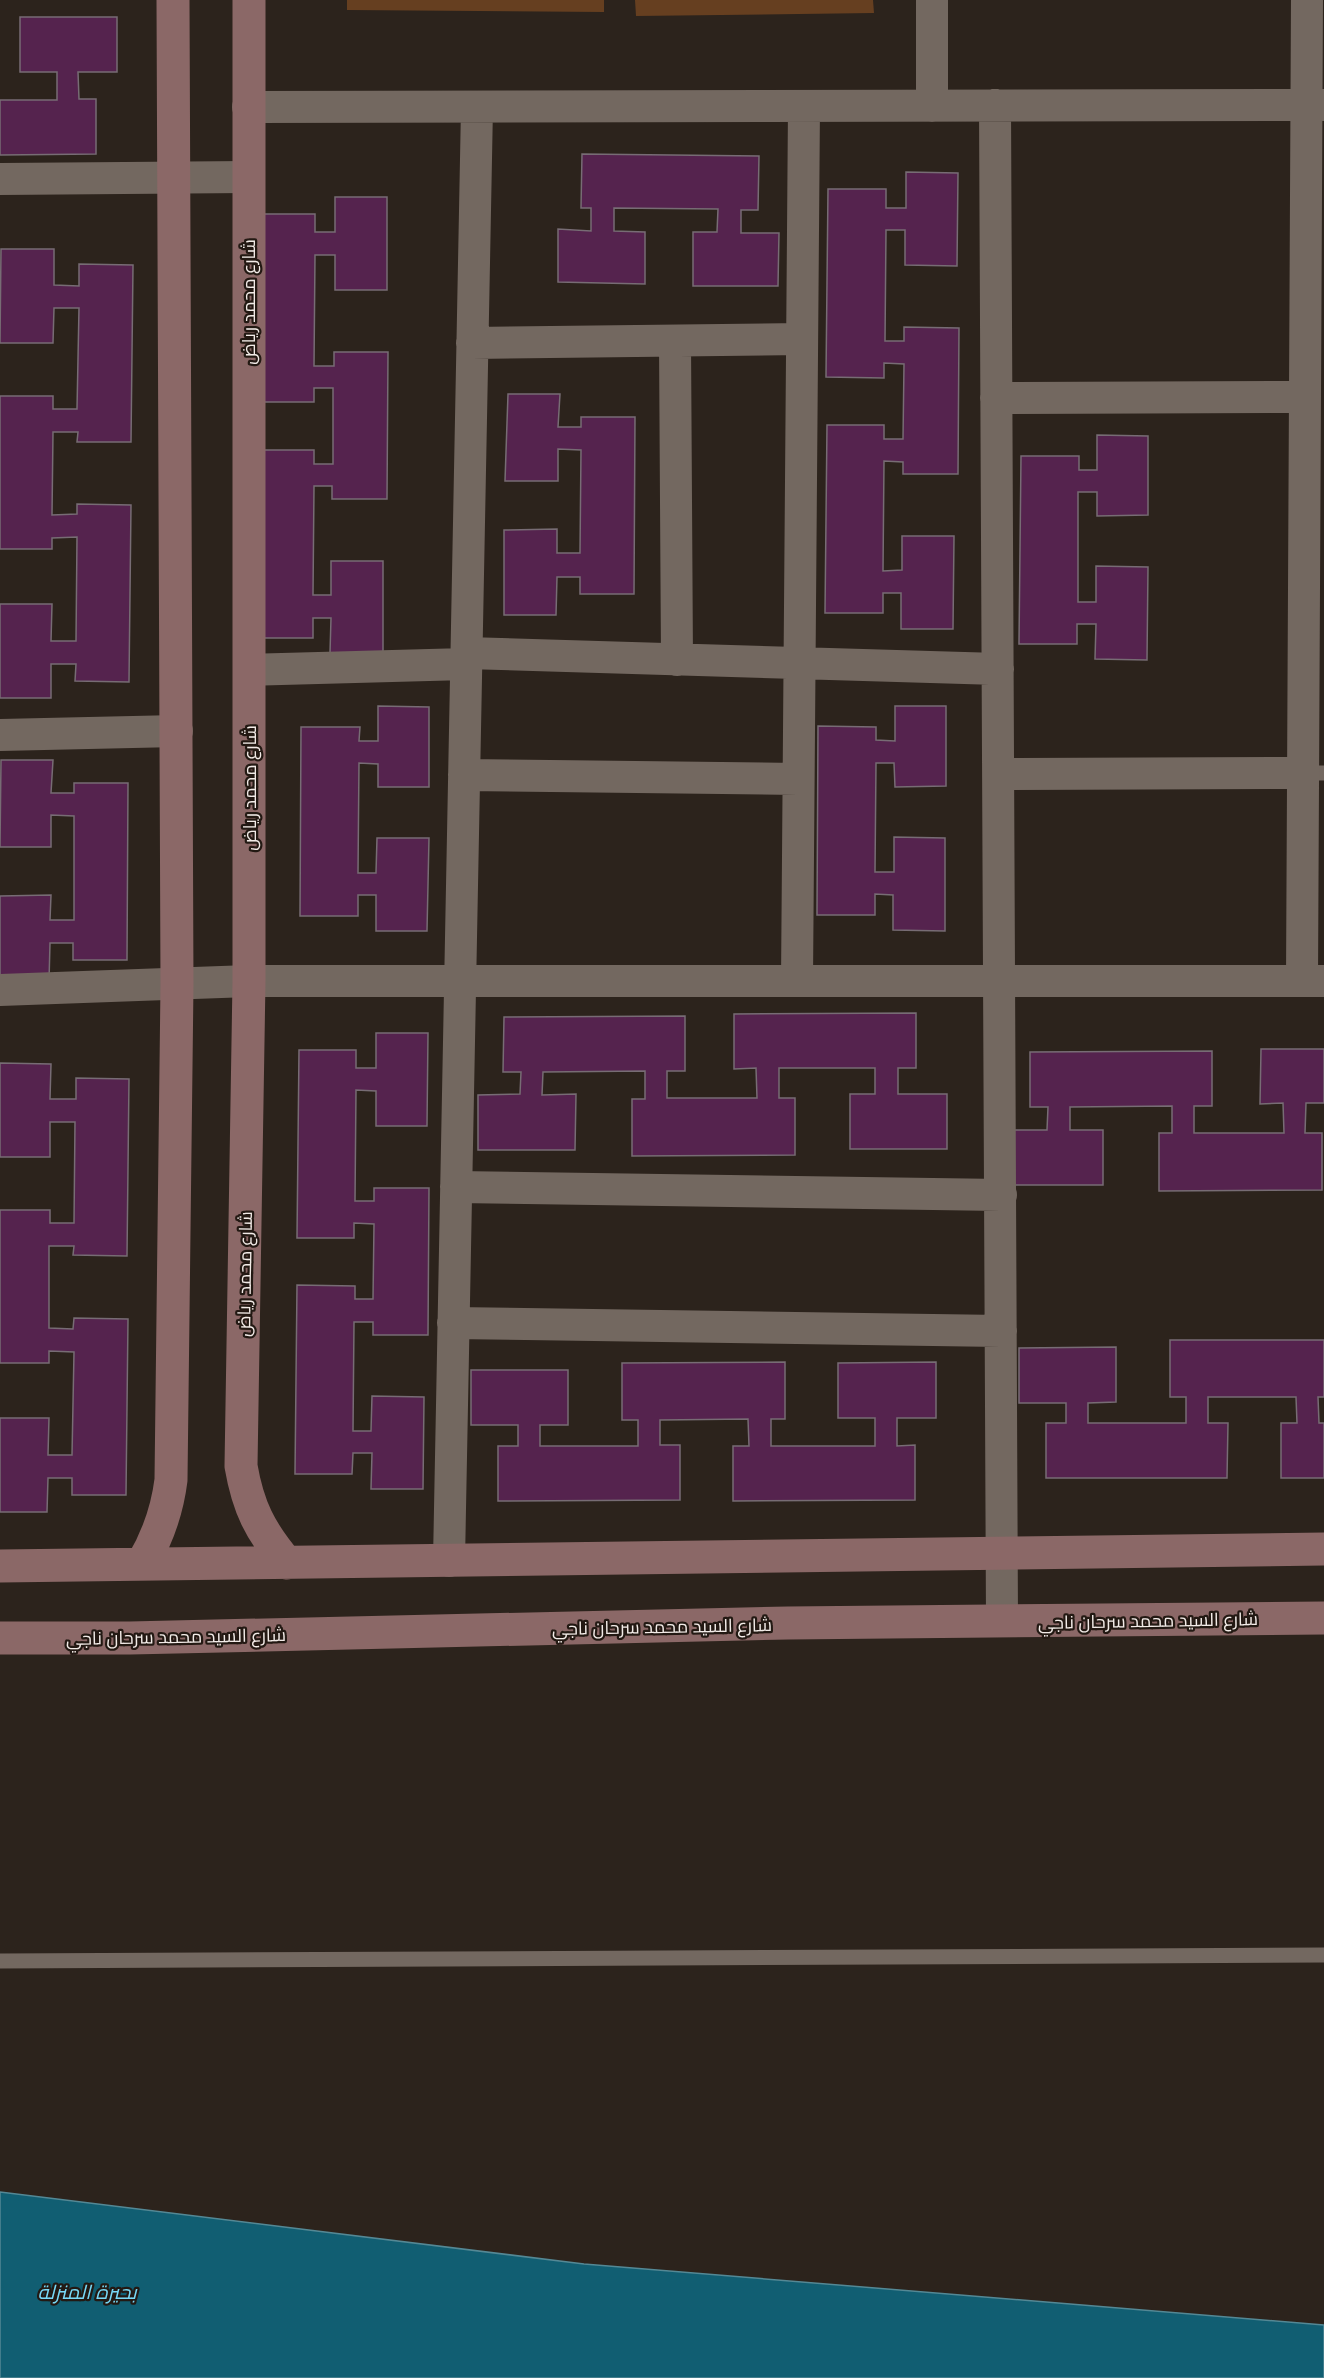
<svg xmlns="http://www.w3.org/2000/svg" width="1324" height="2378" font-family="'PT Serif',Cairo,serif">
	<rect width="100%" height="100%" fill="#2c231c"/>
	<path fill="#663f20" d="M347,0H604V12L347,10Z
		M635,0H873L874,13L636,16Z"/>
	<path fill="#115e72" stroke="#548895" stroke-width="1.5" d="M0,2192L584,2264L1324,2325V2378H0Z"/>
	<path fill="#55234e" stroke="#776c74" stroke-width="1.5" d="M20,17H117V72H78L79,99H96V154L0,155V100H57V72H20Z
		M582,154L759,156L758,210H741V233H779L778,286H693V232H717L718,209L614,208V231L645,232V284L558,282V229L591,231V208H581Z
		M906,172L958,173L957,266L905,265V230H886L885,341H904V327L959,328L958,474H903V462L884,461L883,571L902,570V536H954L953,629H901V593H883V613H825L827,425H884V439H903L904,364L884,363V378L826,377L828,189H886V208H906Z
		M335,197H387V290H335V255H315L314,366H334V352H388L387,499H332V486H314L313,595H331V561H383V654L330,653L331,618H313V638H254L256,450H314V464H333V388H314V402H256L258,214H315V232H335Z
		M1,249H54V285L79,286V264L133,265L131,442H77L78,432H53L52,515L77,514V504L131,505L129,682L75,681L76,664H51V698H0V604H52L51,641H76L77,537L52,538V549H0V396H53V409H77L79,308H54L53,343H0Z
		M508,394H560L558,427H581V417H635L634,594H580V577H557L556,615H504V530L557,529V553H580L581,450L558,449V481H505Z
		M1097,435L1148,436V515L1097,516V492H1078V602H1096V566L1148,567L1147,660L1095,659L1096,624H1077V644H1019L1021,456H1079V470H1097Z
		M378,706L429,707V787H378V764L359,763L358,873H376L377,838H429L427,931H376V895H358V916H300L301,727H360L359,741H378Z
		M895,706H946V786L895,787L894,763H876L875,872H894V837L945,838V931L893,930V895L875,894V915H817L818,726L876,727V740L895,741Z
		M1,760H53L51,793H74V783H128L127,960H73V943H50L49,981L0,982V896L51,895L50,920H74V816L51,815V847H0Z
		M916,1013V1068H898V1094H947V1149H850V1094H875V1068H779V1098H795V1155L632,1156V1099H645V1071L543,1072L542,1095L576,1094L575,1150H478V1095L520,1094L521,1072H503L504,1017L685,1016V1071H667V1098H757L756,1068L734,1069V1014Z
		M376,1033H428L427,1126H376V1091L356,1090L355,1201H374V1188H429L428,1335H373V1322H354L353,1431H371L372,1396L424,1397L423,1489H371L372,1453H353L352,1474H295L297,1285L355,1286V1299H373L374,1224L354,1223V1238H297L299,1050H356V1068H376Z
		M1261,1049H1324V1103H1306L1305,1133H1322V1190L1159,1191V1133H1172V1106L1070,1107V1130H1103V1185H1006L1005,1130H1047L1048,1107H1030V1052L1212,1051V1106H1194V1133H1284L1283,1103L1260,1104Z
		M0,1063L51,1064L50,1099H76V1078L129,1079L127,1256L73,1255L74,1246H49V1328L73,1329L74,1318L128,1319L126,1495H72V1478H48L47,1512H0V1418H49L48,1455H72L74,1352L49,1351V1363H0V1210H50V1223H74L75,1122H50V1157H0Z
		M1170,1340H1324V1397H1318L1319,1423H1324V1478H1281V1423H1297L1296,1397H1208V1423H1228L1227,1478H1046V1423H1066V1403H1019V1348L1116,1347V1402L1088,1403V1423H1186V1397H1170Z
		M785,1362V1419H771V1446H875V1418H838V1363L936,1362V1418H897V1446L915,1445V1500L733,1501V1446H749L748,1419L660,1420V1445H680V1500L498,1501V1446H518V1425H471V1370H568V1425H540V1446H638V1420H622V1363Z"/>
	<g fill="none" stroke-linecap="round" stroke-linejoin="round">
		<path stroke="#736860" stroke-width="15" d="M1303,773H1324
			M0,1961L1324,1955"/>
		<path stroke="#736860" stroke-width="32" d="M995,105L1002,1621
			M932,106V0
			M248,107L1324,105
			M0,179L248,177
			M675,341L677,660
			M472,343L802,339
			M996,398L1305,397
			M466,653L998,669
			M249,670L466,664
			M0,735L177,731
			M999,774L1303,773
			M464,775L798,779
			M797,981L804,106
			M1302,981L1307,0
			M0,990L249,981H1324
			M456,1187L1001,1195
			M453,1323L1001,1331
			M449,1561L477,107"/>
		<path stroke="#8b6867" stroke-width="33" d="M249,0V981L241,1466C248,1507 260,1531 287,1563
			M142,1564C158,1537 167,1512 171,1480L177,984L173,0
			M0,1566L1324,1549
			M0,1638H130L788,1623L1324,1618"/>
	</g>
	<g text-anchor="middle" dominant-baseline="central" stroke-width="4.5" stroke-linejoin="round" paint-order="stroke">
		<g font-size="18" fill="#f2ebe7" stroke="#231913">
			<text transform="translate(248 302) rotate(-90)">شارع محمد رياض</text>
			<text transform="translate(249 788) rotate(-90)">شارع محمد رياض</text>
			<text transform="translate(244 1274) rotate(-89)">شارع محمد رياض</text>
			<text transform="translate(1148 1620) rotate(-1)">شارع السيد محمد سرحان ناجي</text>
			<text transform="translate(662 1626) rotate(-1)">شارع السيد محمد سرحان ناجي</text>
			<text transform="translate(176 1636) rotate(-1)">شارع السيد محمد سرحان ناجي</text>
		</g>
		<g font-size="20" font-style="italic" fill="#78d9f6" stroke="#231913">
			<text x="87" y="2291">بحيرة المنزلة</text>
		</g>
	</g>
</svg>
